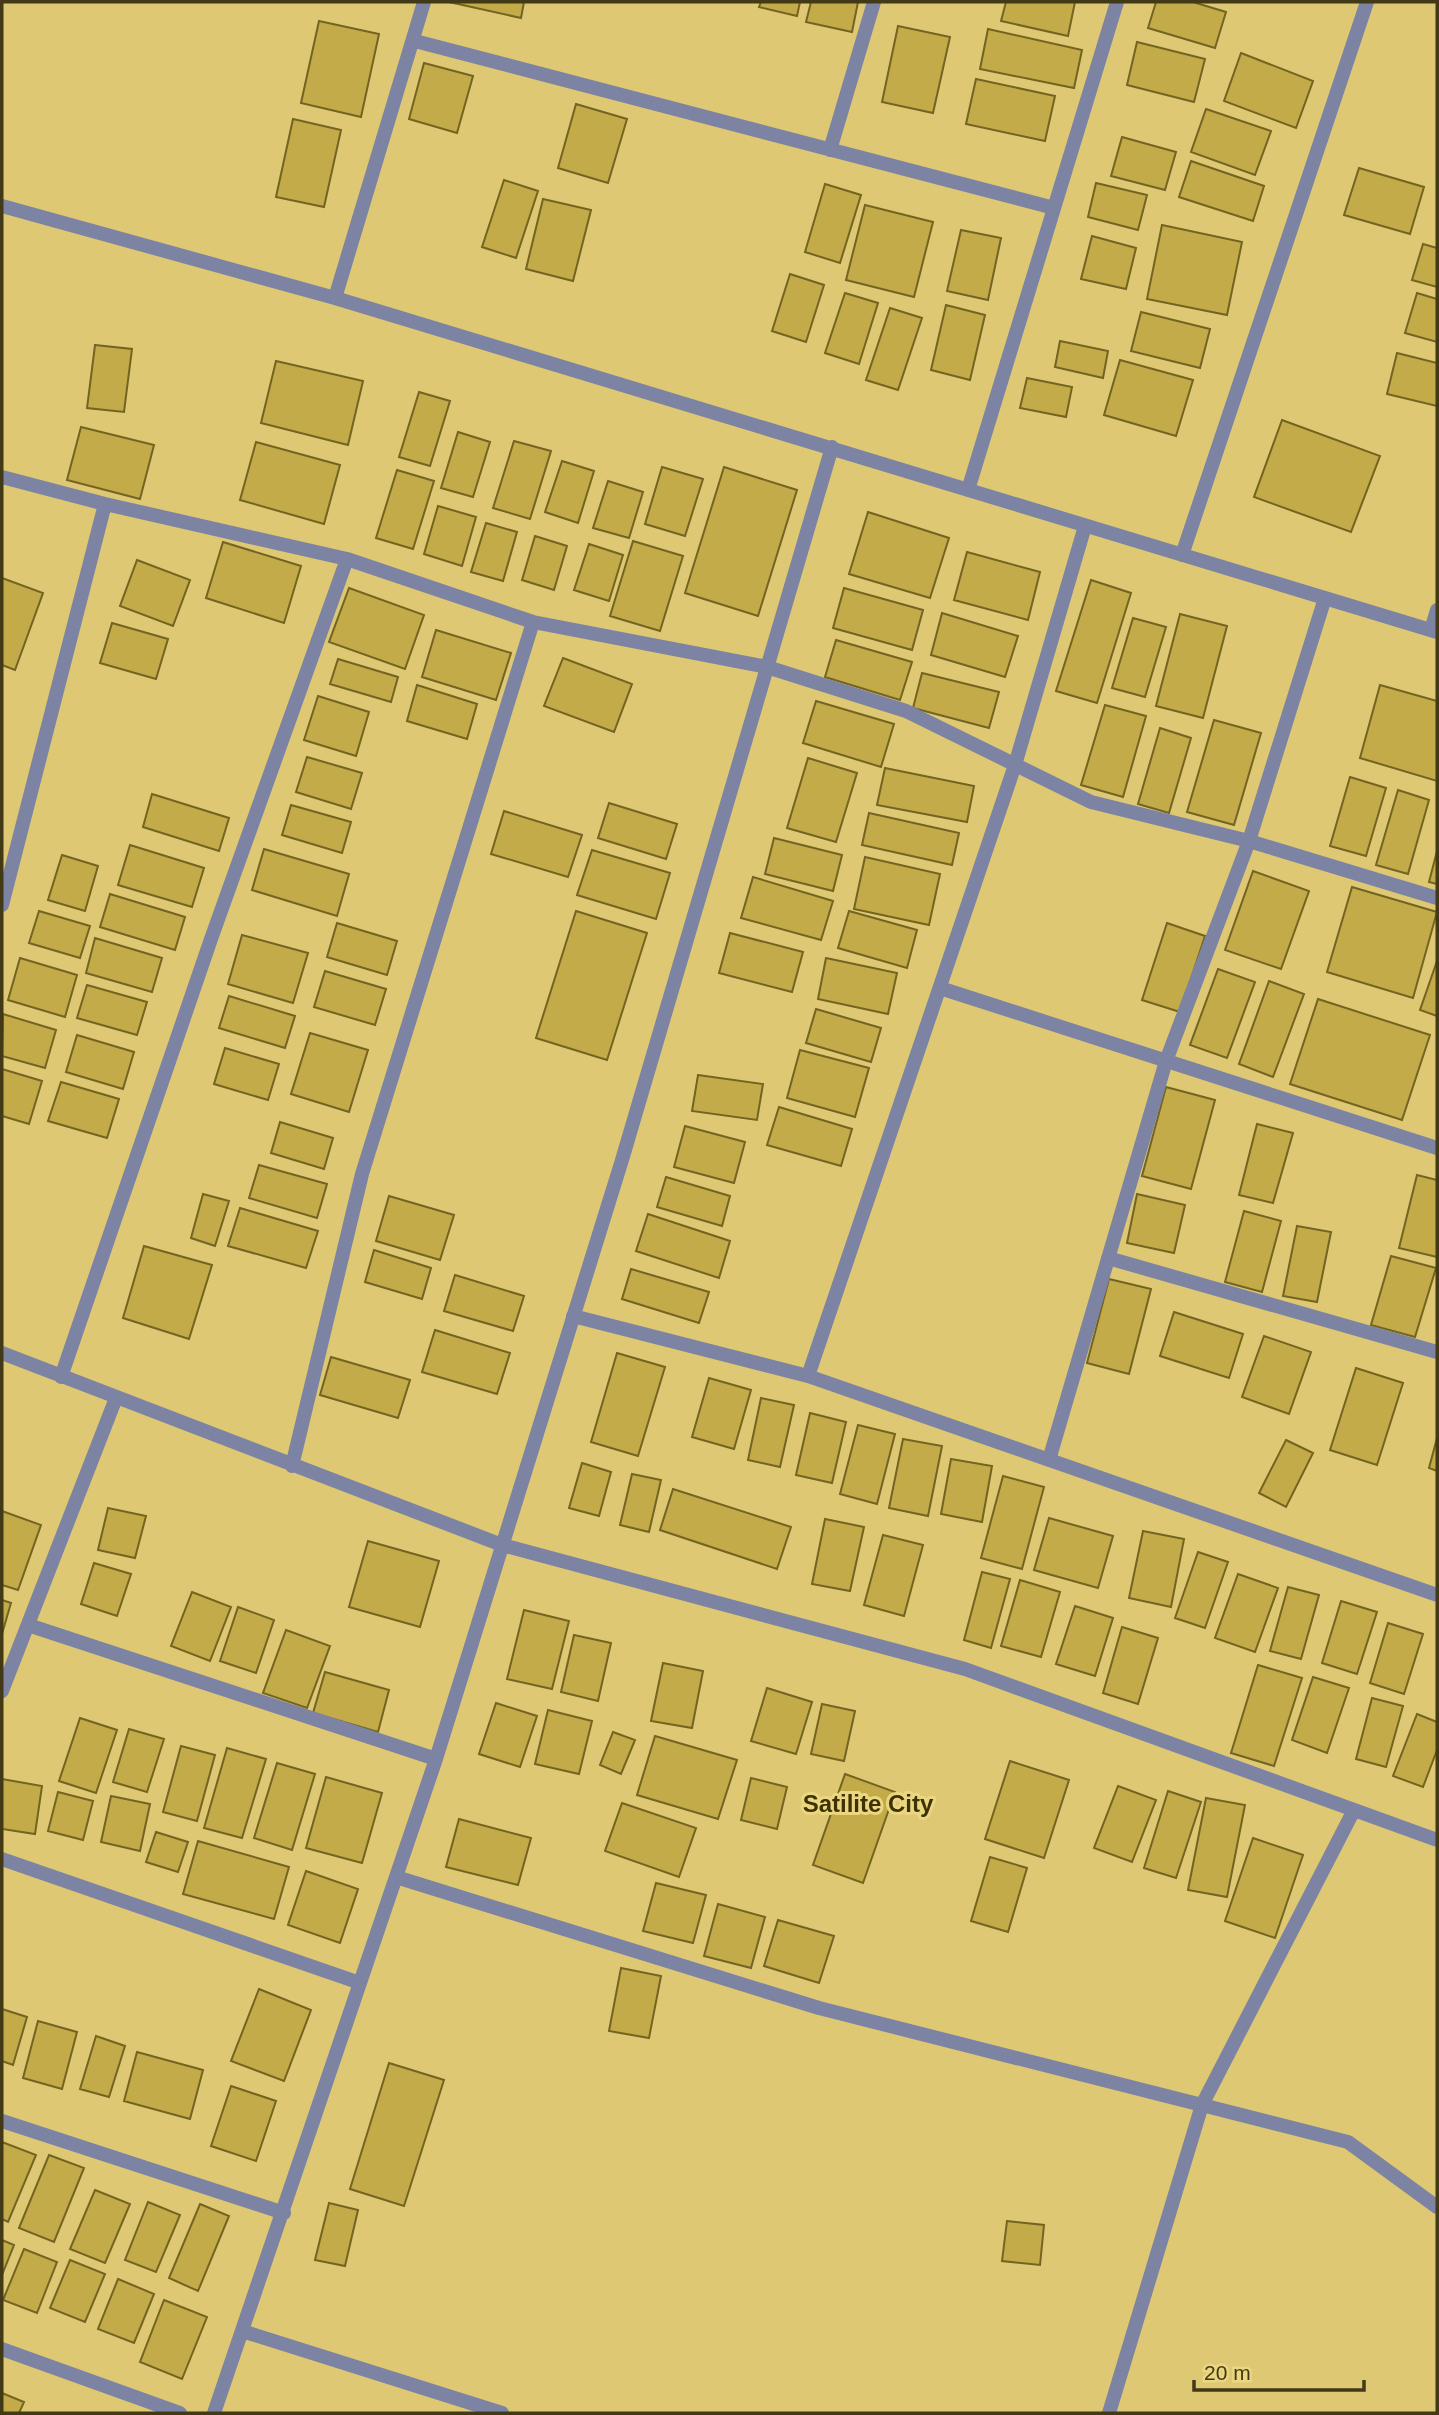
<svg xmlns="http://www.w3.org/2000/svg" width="1439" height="2415" font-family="Helvetica,sans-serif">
	<rect width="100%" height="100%" fill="#dec874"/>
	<path fill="#c3ab4a" stroke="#736422" stroke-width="2" d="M449,2H524L521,18Z
		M761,2H800L797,16L759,7Z
		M811,2H858L852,32L806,22Z
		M1006,2H1075L1068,36L1001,21Z
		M1156,2H1193L1226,12L1215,48L1148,28Z
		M319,21L379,34L361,117L301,103Z
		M898,26L950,37L933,113L882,102Z
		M988,29L1082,50L1074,88L980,69Z
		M1137,42L1205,59L1194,102L1127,85Z
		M1241,53L1313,81L1296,128L1224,101Z
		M424,63L473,76L457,133L409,119Z
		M976,79L1055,96L1045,141L966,124Z
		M576,104L627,119L608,183L558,168Z
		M1206,109L1271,131L1255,175L1191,152Z
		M293,119L341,130L324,207L276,197Z
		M1122,137L1176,152L1165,190L1111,176Z
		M1191,161L1264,186L1253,221L1179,197Z
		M1359,168L1424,187L1410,234L1344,215Z
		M504,180L538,191L516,258L482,247Z
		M1096,183L1147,195L1138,230L1088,217Z
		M825,184L861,195L840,263L805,252Z
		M543,199L591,210L573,281L526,269Z
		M865,205L933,222L914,297L846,280Z
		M1162,225L1242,242L1227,315L1147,299Z
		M961,230L1001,238L988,300L947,291Z
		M1092,236L1136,248L1126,289L1081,279Z
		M1423,244L1437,248V287L1412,280Z
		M790,274L824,285L806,342L772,331Z
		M845,293L878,303L859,364L825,353Z
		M1417,293L1437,299V342L1405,333Z
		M946,305L985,315L970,380L931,370Z
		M890,308L922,318L898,390L866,380Z
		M1141,312L1210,329L1200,368L1131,351Z
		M1060,341L1108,351L1103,378L1055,367Z
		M95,345L132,349L124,412L87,408Z
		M1397,353L1437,363V406L1387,394Z
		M1120,360L1193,380L1176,436L1104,415Z
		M276,361L363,381L348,445L261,423Z
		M1027,378L1072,387L1066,417L1020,408Z
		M419,392L450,401L430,466L399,457Z
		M1282,420L1380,456L1351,532L1254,497Z
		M81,427L154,445L140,499L67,480Z
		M458,432L490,442L473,497L441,488Z
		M514,441L551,451L530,519L493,508Z
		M256,442L340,465L324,524L240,500Z
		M562,461L594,471L578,523L545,512Z
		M662,467L703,479L685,536L645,524Z
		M724,467L797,490L758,616L685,593Z
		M397,470L434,481L413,549L376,538Z
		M608,481L643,492L629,538L593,528Z
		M438,506L476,517L462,566L424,554Z
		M868,512L949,538L930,598L849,574Z
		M486,523L517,532L503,581L471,572Z
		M535,536L567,546L554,590L522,580Z
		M633,541L683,556L660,631L610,616Z
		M223,542L301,566L284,623L206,598Z
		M589,544L623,555L609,601L574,590Z
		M967,552L1040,572L1028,620L954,600Z
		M137,560L190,580L173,626L120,606Z
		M2,578L43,593L15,670L2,665Z
		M1091,580L1131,593L1097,703L1056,691Z
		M349,588L424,615L405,669L329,642Z
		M844,588L923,610L912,650L833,628Z
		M942,613L1018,636L1005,677L931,655Z
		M1180,614L1227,626L1203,718L1156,706Z
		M1133,618L1166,627L1145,697L1112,688Z
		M112,623L168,639L156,679L100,663Z
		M436,630L511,653L496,700L422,677Z
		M836,640L912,662L900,700L825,677Z
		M563,658L632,684L614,732L544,706Z
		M338,659L398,677L391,702L330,684Z
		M922,673L999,692L989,728L913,708Z
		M417,685L477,704L467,739L407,721Z
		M1380,685L1437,701V781L1360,758Z
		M318,696L369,712L356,756L304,740Z
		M816,701L894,724L881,767L803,743Z
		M1105,705L1146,716L1123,797L1081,785Z
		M1214,720L1261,733L1234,825L1187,812Z
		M1160,728L1191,738L1169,813L1138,804Z
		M307,757L362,773L351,809L296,792Z
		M808,758L857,773L836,842L787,828Z
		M885,768L974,786L967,822L877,805Z
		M1350,777L1386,788L1366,856L1330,846Z
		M1398,790L1429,800L1408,874L1376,865Z
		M152,794L229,818L219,851L143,827Z
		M609,803L677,824L666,859L598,838Z
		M291,805L351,822L342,853L282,835Z
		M504,811L582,835L568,877L491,854Z
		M869,813L959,833L952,865L862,845Z
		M774,838L842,855L833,891L765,874Z
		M130,845L204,868L192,907L118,885Z
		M264,849L349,874L337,916L252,890Z
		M592,850L670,873L656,919L577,895Z
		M1437,851V884L1429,882Z
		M62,855L98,866L85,911L48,900Z
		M865,857L940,874L929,925L854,909Z
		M1253,871L1309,891L1281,969L1225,950Z
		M753,877L833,901L821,940L741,918Z
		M1352,887L1437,912L1413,998L1327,972Z
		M110,894L185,917L175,950L100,927Z
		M39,911L90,926L80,958L29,943Z
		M576,911L647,933L607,1060L536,1038Z
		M849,911L917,930L907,968L838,948Z
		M337,923L397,941L387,975L327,957Z
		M1167,923L1205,936L1180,1012L1142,1000Z
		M730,933L803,952L792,992L719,973Z
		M242,935L308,953L293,1003L228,984Z
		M95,938L162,958L152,992L86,973Z
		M20,958L77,975L65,1017L8,1000Z
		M826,958L897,973L888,1014L818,999Z
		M1437,961V1016L1420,1010Z
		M1218,969L1255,982L1227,1058L1190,1045Z
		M325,971L386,989L375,1025L314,1007Z
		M1269,981L1304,994L1273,1077L1239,1064Z
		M87,985L147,1002L137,1035L77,1018Z
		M229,996L295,1016L285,1048L219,1028Z
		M1318,999L1430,1035L1402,1120L1290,1084Z
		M816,1009L881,1028L871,1062L806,1043Z
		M3,1014L56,1030L45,1068L2,1056Z
		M310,1033L368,1050L349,1112L291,1094Z
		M77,1035L134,1052L123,1089L66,1072Z
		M225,1048L279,1064L268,1100L214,1084Z
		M800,1050L869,1068L855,1117L787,1098Z
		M2,1069L42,1081L29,1124L2,1116Z
		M698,1075L763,1084L757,1120L692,1111Z
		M61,1082L119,1099L107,1138L48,1121Z
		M1166,1087L1215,1100L1191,1189L1142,1176Z
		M779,1107L852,1129L841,1166L767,1145Z
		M280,1122L333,1138L324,1169L271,1153Z
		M1257,1124L1293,1133L1273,1203L1239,1195Z
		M685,1126L745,1142L734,1183L674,1167Z
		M259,1165L327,1184L317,1218L249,1198Z
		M1417,1175L1437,1180V1257L1399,1248Z
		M666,1177L730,1196L722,1226L657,1207Z
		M203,1194L229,1201L215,1246L191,1238Z
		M1137,1194L1185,1205L1174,1253L1127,1243Z
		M389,1196L454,1215L440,1260L376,1241Z
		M240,1208L318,1231L306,1268L228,1246Z
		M1244,1211L1281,1221L1262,1292L1225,1282Z
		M648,1214L730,1241L719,1278L636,1251Z
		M1297,1226L1331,1232L1317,1302L1283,1296Z
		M144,1246L212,1265L189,1339L123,1318Z
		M374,1250L431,1268L422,1299L365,1282Z
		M1391,1256L1436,1268L1415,1337L1371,1325Z
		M631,1269L709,1292L699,1323L622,1299Z
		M455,1275L524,1296L513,1331L444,1311Z
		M1109,1279L1151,1289L1129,1374L1087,1363Z
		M1174,1312L1243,1334L1229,1378L1160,1356Z
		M435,1330L510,1353L497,1394L422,1372Z
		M1264,1336L1311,1352L1289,1414L1242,1397Z
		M617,1353L665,1367L638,1456L591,1442Z
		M331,1357L410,1380L398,1418L320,1395Z
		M1356,1368L1403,1383L1377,1465L1330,1450Z
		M709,1378L751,1390L734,1449L692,1437Z
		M761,1398L794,1405L780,1467L748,1460Z
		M810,1413L846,1422L832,1483L796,1475Z
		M858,1425L895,1434L877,1504L840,1494Z
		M1437,1438V1471L1429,1468Z
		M903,1439L942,1446L928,1516L889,1508Z
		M1286,1440L1313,1453L1286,1507L1259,1493Z
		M951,1459L992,1466L982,1522L941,1514Z
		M582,1463L611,1472L599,1516L569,1508Z
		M632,1474L661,1480L649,1532L620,1525Z
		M1003,1476L1044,1487L1022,1569L981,1558Z
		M673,1489L791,1527L777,1569L660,1530Z
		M108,1508L146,1516L135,1558L98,1550Z
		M2,1511L41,1525L18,1590L2,1585Z
		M1049,1518L1113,1536L1098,1588L1034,1570Z
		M825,1519L864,1527L850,1591L812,1584Z
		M1143,1531L1184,1539L1171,1607L1129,1598Z
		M883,1535L923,1545L904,1616L864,1605Z
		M368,1541L439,1561L420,1627L349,1607Z
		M1198,1552L1228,1562L1205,1628L1175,1618Z
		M94,1563L131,1574L117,1616L81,1604Z
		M982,1572L1010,1579L991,1648L964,1640Z
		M1238,1574L1278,1588L1255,1652L1215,1638Z
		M1020,1580L1060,1592L1041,1657L1001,1646Z
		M1288,1587L1319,1595L1301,1659L1270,1651Z
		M192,1592L231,1607L210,1661L171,1646Z
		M2,1600L11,1603L2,1634Z
		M1341,1601L1377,1612L1357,1674L1322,1663Z
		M1075,1606L1113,1618L1095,1676L1056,1664Z
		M238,1607L274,1620L256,1673L220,1661Z
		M524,1610L569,1621L552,1689L507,1679Z
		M1388,1623L1423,1634L1404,1694L1370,1683Z
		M1122,1627L1158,1638L1138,1704L1103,1693Z
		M286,1630L330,1646L307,1708L263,1693Z
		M574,1635L611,1643L598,1701L561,1692Z
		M663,1663L703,1671L692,1728L651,1721Z
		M1258,1665L1302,1678L1274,1766L1231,1753Z
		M325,1672L389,1690L378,1732L313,1713Z
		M1313,1677L1349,1688L1327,1753L1292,1740Z
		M767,1688L812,1702L796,1754L751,1741Z
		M1372,1698L1403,1706L1386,1767L1356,1759Z
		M496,1703L537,1716L520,1767L479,1754Z
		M822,1704L855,1711L844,1761L811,1754Z
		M548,1710L592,1721L579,1774L535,1764Z
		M1417,1714L1437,1722V1750L1423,1787L1393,1776Z
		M80,1718L117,1730L96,1793L59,1781Z
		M129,1729L164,1739L147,1792L113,1782Z
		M613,1732L635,1740L621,1774L600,1765Z
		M655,1736L737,1760L718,1819L637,1795Z
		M181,1746L215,1755L197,1821L163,1812Z
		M227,1748L266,1759L242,1838L204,1828Z
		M1010,1761L1069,1780L1044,1858L985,1839Z
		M277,1763L315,1774L292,1850L254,1838Z
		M845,1774L895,1792L863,1883L813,1865Z
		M326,1777L382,1793L362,1863L306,1848Z
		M751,1778L787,1787L777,1829L741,1820Z
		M2,1779L42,1786L35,1834L2,1829Z
		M1118,1786L1156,1800L1132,1862L1094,1848Z
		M1168,1791L1201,1802L1176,1878L1144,1868Z
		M58,1792L93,1801L83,1840L48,1831Z
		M111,1796L150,1804L140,1851L101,1842Z
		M1206,1798L1245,1805L1227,1897L1188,1890Z
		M622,1803L696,1828L679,1877L605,1851Z
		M459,1819L531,1838L518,1885L446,1867Z
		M156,1832L188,1842L178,1872L146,1862Z
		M1253,1838L1303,1855L1275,1938L1225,1921Z
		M198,1841L289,1867L274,1919L183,1894Z
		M990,1857L1027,1868L1008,1932L971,1921Z
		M306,1871L358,1889L340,1943L288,1925Z
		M656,1883L706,1895L693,1943L643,1931Z
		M718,1904L765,1917L751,1968L704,1956Z
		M778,1920L834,1936L819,1983L764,1966Z
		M621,1968L661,1976L649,2038L609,2031Z
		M259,1989L311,2010L284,2081L231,2061Z
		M2,2009L27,2017L13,2065L2,2061Z
		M38,2021L77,2032L62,2089L23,2078Z
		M96,2036L125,2046L109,2097L80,2089Z
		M137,2052L203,2070L190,2119L124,2101Z
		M389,2063L444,2080L404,2206L350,2189Z
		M231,2086L276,2101L256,2161L211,2146Z
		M2,2142L36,2155L8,2222L2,2219Z
		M49,2155L84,2168L54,2242L19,2228Z
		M95,2190L130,2204L105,2263L70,2249Z
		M148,2202L180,2215L156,2272L125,2260Z
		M329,2203L358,2210L345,2266L315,2260Z
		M200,2204L229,2216L198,2291L169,2278Z
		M1007,2221L1044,2225L1040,2265L1002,2261Z
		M2,2240L14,2245L2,2275Z
		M24,2249L57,2262L37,2313L3,2300Z
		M70,2260L105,2274L85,2322L50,2308Z
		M118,2279L154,2294L134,2343L98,2329Z
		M164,2300L207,2317L182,2379L140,2362Z
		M2,2393L24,2402L19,2413H2Z"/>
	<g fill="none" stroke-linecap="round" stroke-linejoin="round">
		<path stroke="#7d84a3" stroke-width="14" d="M415,41L1054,208
			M830,150L874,2
			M2,206L335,298L1437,632
			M335,298L424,2
			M2,477L105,504L347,559L533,622L767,667L906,711L1091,802L1249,841L1437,898
			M968,490L1117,2
			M1182,555L1367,2
			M1431,630L1437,610
			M2,905L105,504
			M940,988L1437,1148
			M1108,1258L1437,1352
			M573,1316L808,1376L1437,1595
			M2,1353L502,1545L965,1669L1437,1840
			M808,1376L1015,765L1085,526
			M61,1377L211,939L347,559
			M1049,1460L1166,1061L1249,841L1325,598
			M292,1466L362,1174L533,622
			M28,1625L436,1759
			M2,1691L116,1398
			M2,1859L360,1983
			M396,1877L819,2008L1348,2142L1437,2207
			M2,2121L284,2213
			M242,2331L502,2413
			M2,2349L180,2413
			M214,2413L436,1759L622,1160L832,447
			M1109,2413L1202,2105L1354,1810"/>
	</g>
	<g text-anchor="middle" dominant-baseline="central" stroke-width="6" stroke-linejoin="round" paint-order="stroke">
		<g font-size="24" font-weight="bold" fill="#3d3201" stroke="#ebd681">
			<text x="868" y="1803">Satilite City</text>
		</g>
	</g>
	<rect width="1439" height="2415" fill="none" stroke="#423916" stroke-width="7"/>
	<path d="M1194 2380v10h170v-10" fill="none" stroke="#423916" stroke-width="3.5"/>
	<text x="1204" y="2380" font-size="21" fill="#423916" stroke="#ebd681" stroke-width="5" paint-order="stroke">20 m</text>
</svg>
